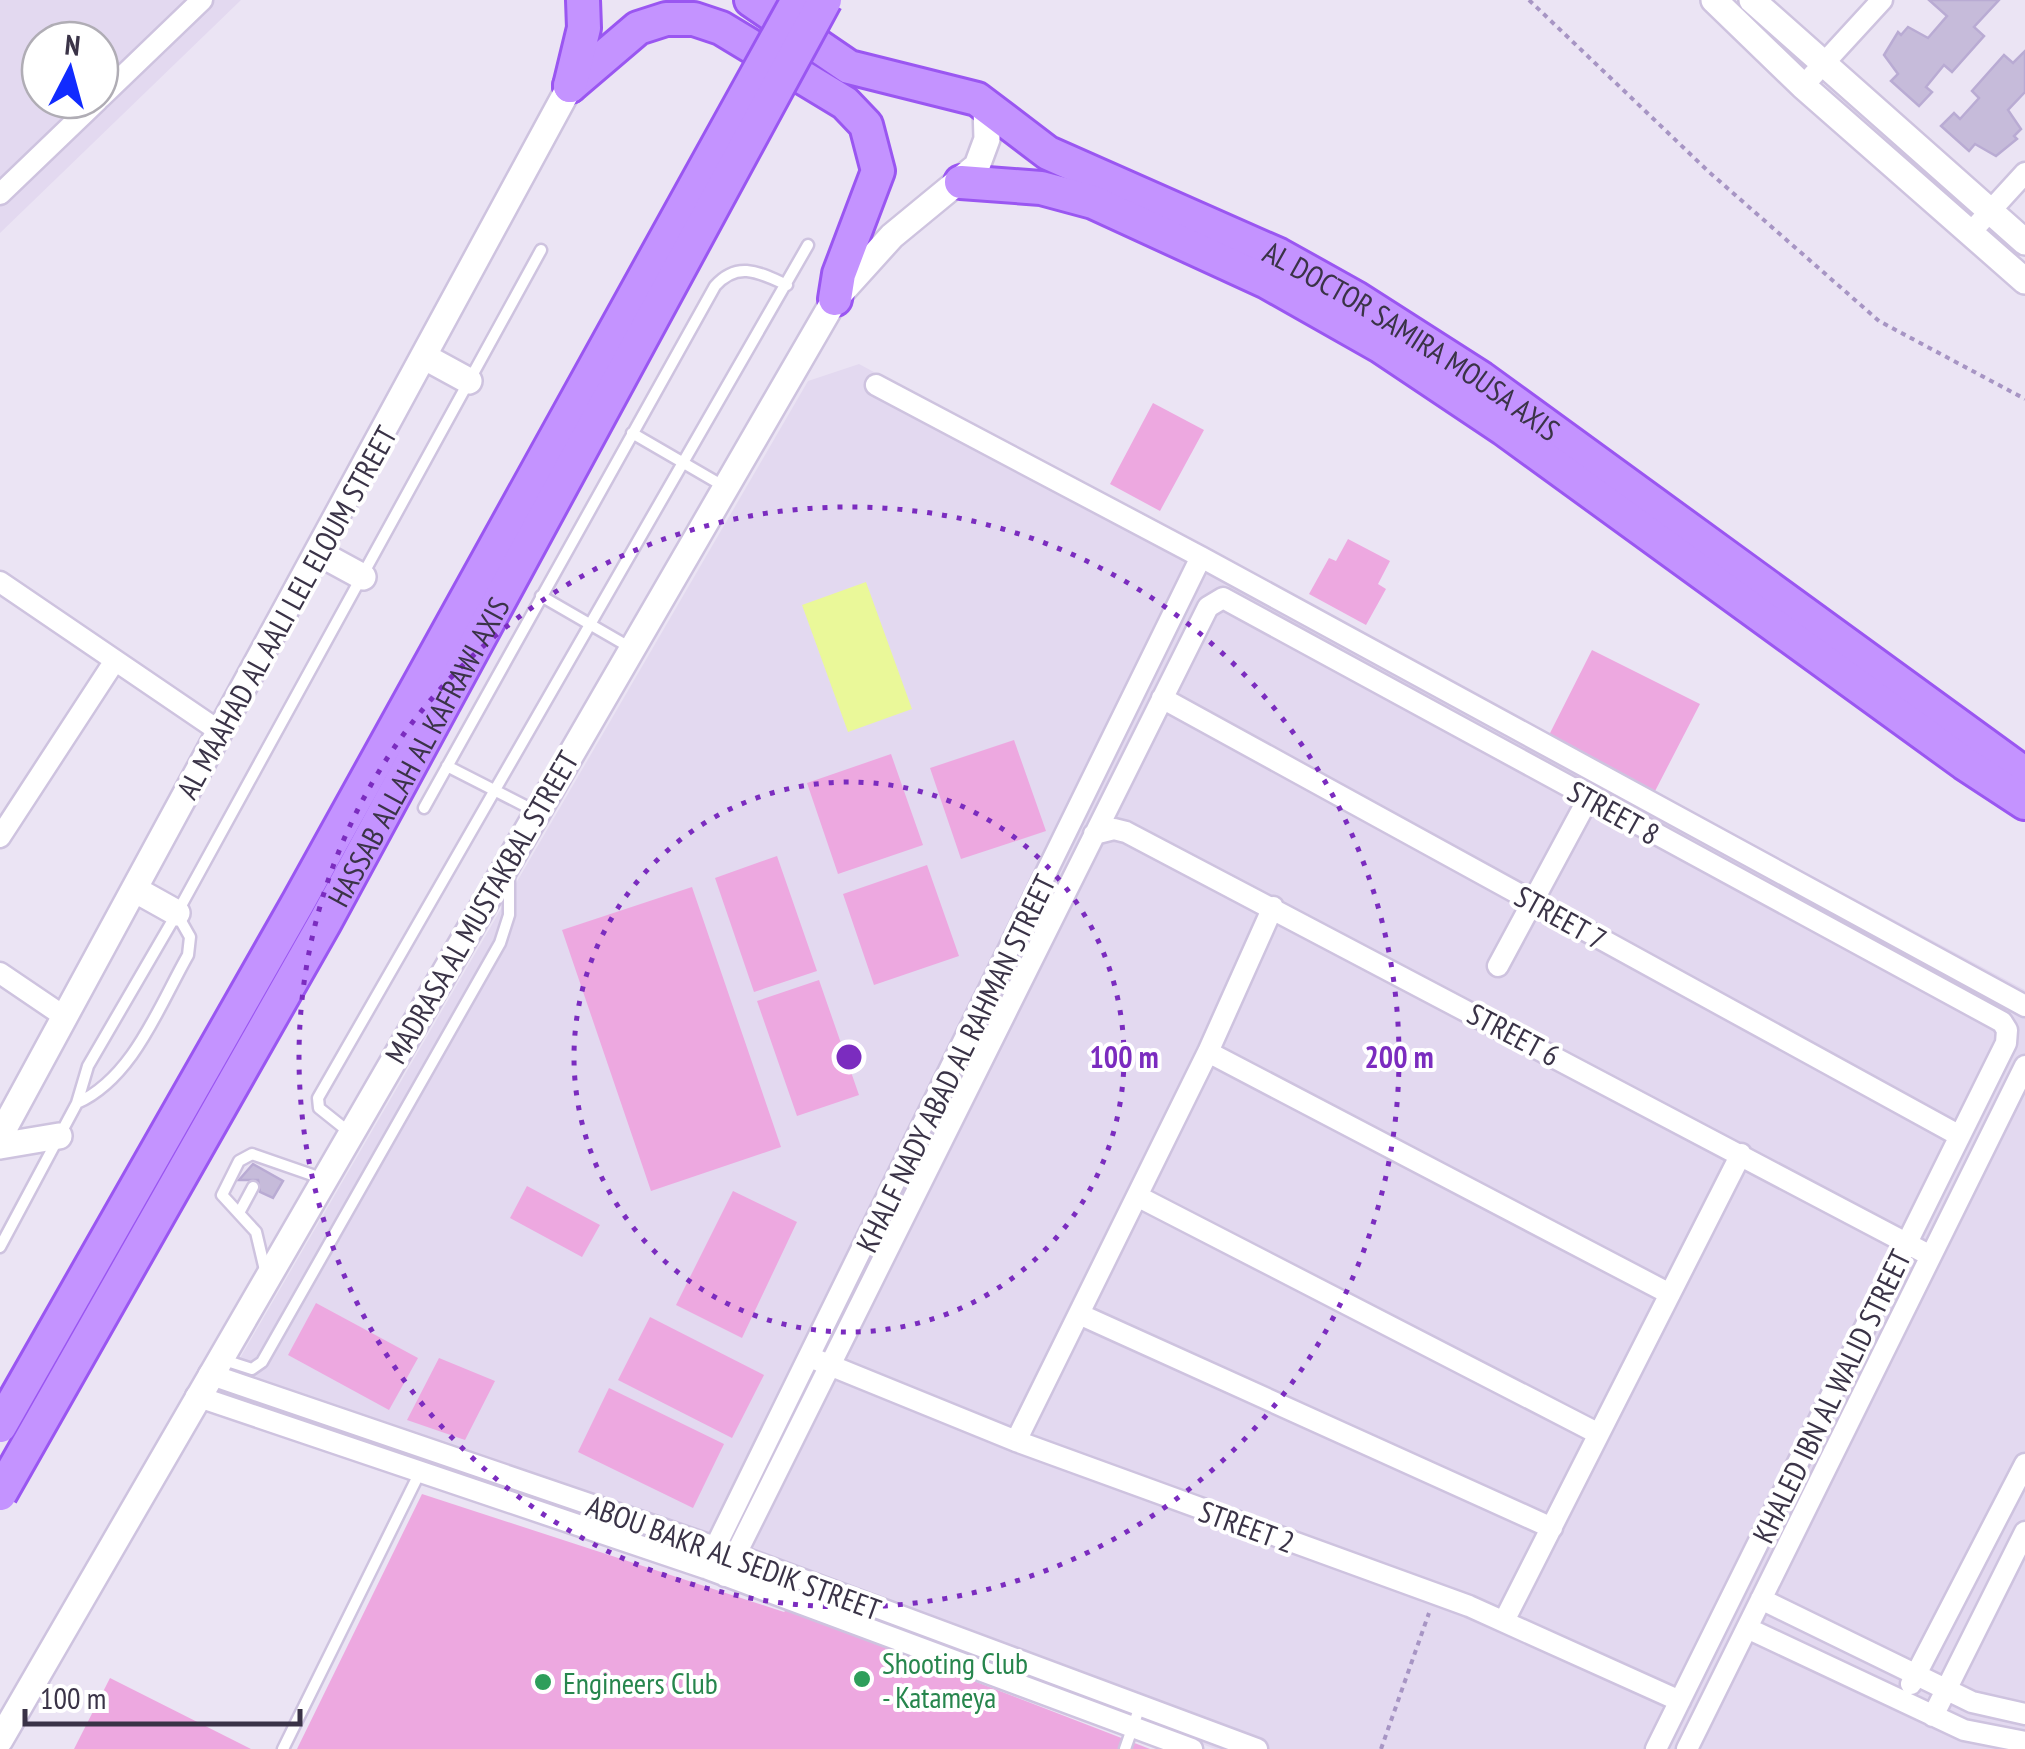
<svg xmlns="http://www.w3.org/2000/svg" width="2025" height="1749" font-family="'PT Sans Narrow',sans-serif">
	<rect width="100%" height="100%" fill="#ebe4f4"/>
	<path fill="#e3d9f0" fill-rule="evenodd" d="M0,0H241L0,233ZM40,40H100V100H40Z
		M859,364L2025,990V1749H1215L867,1617L222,1389L808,381Z"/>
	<path fill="#eda8e0" d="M1153,403L1204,430L1160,511L1110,484Z
		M1348,539L1390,561L1378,584L1386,589L1366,625L1309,594L1329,558L1336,561Z
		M1592,650L1700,704L1653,795L1546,741Z
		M1014,740L1046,831L961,859L930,768Z
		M891,754L923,845L838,874L807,783Z
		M777,856L817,971L754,992L715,878Z
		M927,865L959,956L874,985L843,894Z
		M692,887L781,1147L651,1191L562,930Z
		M819,980L859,1095L797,1116L757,1001Z
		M527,1186L600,1225L582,1257L510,1218Z
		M733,1191L797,1222L742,1338L676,1305Z
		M316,1303L418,1358L389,1410L288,1355Z
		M650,1317L764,1375L732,1438L618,1380Z
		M439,1358L495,1381L465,1440L407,1420Z
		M609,1388L724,1444L693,1508L578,1452Z
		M422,1494L784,1612L787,1609L1150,1749H297Z
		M110,1678L251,1749H74Z"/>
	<path fill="#eaf899" d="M866,582L912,709L848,732L802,605Z"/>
	<path fill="#c6bbda" stroke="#b9abd3" stroke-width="2.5" d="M1929,0H1999L1974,27L1984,36L1952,72L1944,65L1926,87L1932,92L1919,106L1891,81L1898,74L1884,55L1898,32L1901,35L1908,27L1928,38L1947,16Z
		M2025,51V92L2008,110L2021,129L2014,136L2017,139L1996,156L1975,144L1969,151L1941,126L1954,113L1960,119L1979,98L1972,91L2004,55L2013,63Z
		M253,1164L283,1181L273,1198L260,1192L258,1180H239Z"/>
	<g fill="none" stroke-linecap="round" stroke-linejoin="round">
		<defs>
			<path id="service" d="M632,433L725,487
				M541,596L631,648
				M447,766L535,811
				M424,808L715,286C738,260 760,273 787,285
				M77,1103C133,1078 159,1006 188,955L190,937L177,914
				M349,1132L319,1108L318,1098L808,245
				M239,1213L253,1187
				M0,1247L77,1103L88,1066L177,913L541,250
				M265,1270L256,1232L222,1195L239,1161L252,1154L321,1178
				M224,1360L252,1369L262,1362L500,943L509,915V877
				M283,1749L420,1472
				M1125,1749L1140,1706"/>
			<path id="minor" d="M1803,86L1882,0
				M100,98L202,0
				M0,194L98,100
				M1971,232L2025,173
				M876,385L1201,557L2025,1006
				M0,582L219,731
				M1162,698L1960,1136
				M1094,834L1114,829L1126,832L1929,1255
				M0,837L114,662
				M1498,966L1588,799
				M0,973L65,1017
				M1208,1052L1670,1294
				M1137,1196L1599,1434
				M1079,1314L1552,1528
				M817,1360L1016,1441L1469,1606L1680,1701
				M209,1374L715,1547L1257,1749
				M196,1396L705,1568L1192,1749
				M1016,1441L1208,1052L1273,907
				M705,1568L1201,557
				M725,1576L1208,607L1223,598L2002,1022L2007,1030L2006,1043L1656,1749
				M1761,1599L1972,1702L2025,1714
				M1504,1621L1741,1154
				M1747,1628L1964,1730L2025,1742
				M1911,1684L2025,1464
				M1933,1716L2025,1532
				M1687,1749L2025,1066"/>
			<path id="tertiary" d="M1714,0L1803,86L2025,281
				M1752,0L2025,242
				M425,357L469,381
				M317,552L363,577
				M134,889L177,913
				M0,1136L570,86
				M0,1146L59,1136
				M0,1740L835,299L892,236L977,166L987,139L986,106"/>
			<g id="primary">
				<path id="s1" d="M751,0L849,67L977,99L1048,153L1279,255L1356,298L1481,378L2025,774"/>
				<path d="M570,86L638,28L666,19H694L721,28L845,103L866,125L878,171L839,274L835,299"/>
				<path d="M570,86L584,28L583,0"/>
				<path d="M961,182L1041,188L1093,202L1267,282L1380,346L1504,429L1964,763L2025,803"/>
			</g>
		</defs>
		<use href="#service" stroke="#cec3df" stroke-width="15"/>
		<use href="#minor" stroke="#cec3df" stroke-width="25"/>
		<use href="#tertiary" stroke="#cec3df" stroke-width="30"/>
		<use href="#primary" stroke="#9a56f1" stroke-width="38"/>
		<path stroke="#a795c4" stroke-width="4" stroke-dasharray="5 5" stroke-linecap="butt" d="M1529,0L1709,172L1879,321L2025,399
			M1381,1749L1429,1613"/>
		<use href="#service" stroke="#fff" stroke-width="10"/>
		<use href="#minor" stroke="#fff" stroke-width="20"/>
		<use href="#tertiary" stroke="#fff" stroke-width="25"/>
		<use href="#primary" stroke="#c493ff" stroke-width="32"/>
		<defs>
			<g id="primary-bridge">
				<path d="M0,1426L299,901L798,0"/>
				<path id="s2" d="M0,1494L325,922L825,0"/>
			</g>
		</defs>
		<use href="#primary-bridge" stroke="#9a56f1" stroke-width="38" stroke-linecap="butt"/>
		<use href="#primary-bridge" stroke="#c493ff" stroke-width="32"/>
	</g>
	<g fill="none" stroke="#7b2cbf" stroke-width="5" stroke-dasharray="5 10">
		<circle cx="849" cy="1057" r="275"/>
		<circle cx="849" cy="1057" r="550"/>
	</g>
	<g fill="#2e9e5b" stroke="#fff" stroke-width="4">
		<circle cx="862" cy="1679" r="10"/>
		<circle cx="543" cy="1682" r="10"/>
	</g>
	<g text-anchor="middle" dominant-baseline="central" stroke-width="8" stroke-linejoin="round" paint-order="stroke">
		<g font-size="30" fill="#3a3347" stroke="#fff">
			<text stroke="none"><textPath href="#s1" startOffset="750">AL DOCTOR SAMIRA MOUSA AXIS</textPath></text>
			<text transform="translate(286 612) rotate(-61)">AL MAAHAD AL AALI LEL ELOUM STREET</text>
			<text stroke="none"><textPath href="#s2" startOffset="852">HASSAB ALLAH AL KAFRAWI AXIS</textPath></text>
			<text transform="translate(1614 812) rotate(29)">STREET 8</text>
			<text transform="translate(481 907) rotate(-60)">MADRASA AL MUSTAKBAL STREET</text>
			<text transform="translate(1561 917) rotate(29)">STREET 7</text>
			<text transform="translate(1514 1034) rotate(28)">STREET 6</text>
			<text transform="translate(955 1063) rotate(-64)">KHALF NADY ABAD AL RAHMAN STREET</text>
			<text transform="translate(1831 1396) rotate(-64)">KHALED IBN AL WALID STREET</text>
			<text transform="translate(1247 1526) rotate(20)">STREET 2</text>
			<text transform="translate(734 1557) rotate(20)">ABOU BAKR AL SEDIK STREET</text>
		</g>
		<g font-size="30" fill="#27864d" stroke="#fff" text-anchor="start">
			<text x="882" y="1662">Shooting Club<tspan x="882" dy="34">- Katameya</tspan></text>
			<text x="563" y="1682">Engineers Club</text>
		</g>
	</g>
	<circle cx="849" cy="1057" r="15" fill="#7b2cbf" stroke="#fff" stroke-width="5"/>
	<g font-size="30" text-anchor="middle" font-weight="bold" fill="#7b2cbf" stroke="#fff" stroke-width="8" stroke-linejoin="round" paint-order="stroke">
		<text x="1124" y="1068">100 m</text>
		<text x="1399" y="1068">200 m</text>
	</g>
	<g transform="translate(70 70) rotate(6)"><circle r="48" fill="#ffffff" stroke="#b0adb5" stroke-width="2.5"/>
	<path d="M0-8L18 38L0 25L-18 38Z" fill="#112bff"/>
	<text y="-15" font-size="28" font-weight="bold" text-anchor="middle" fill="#3a3347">N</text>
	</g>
	<path d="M25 1709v15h275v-15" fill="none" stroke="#3a3347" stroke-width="5"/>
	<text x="40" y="1709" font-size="30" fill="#3a3347" stroke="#ffffff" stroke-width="8" paint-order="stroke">100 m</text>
</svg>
